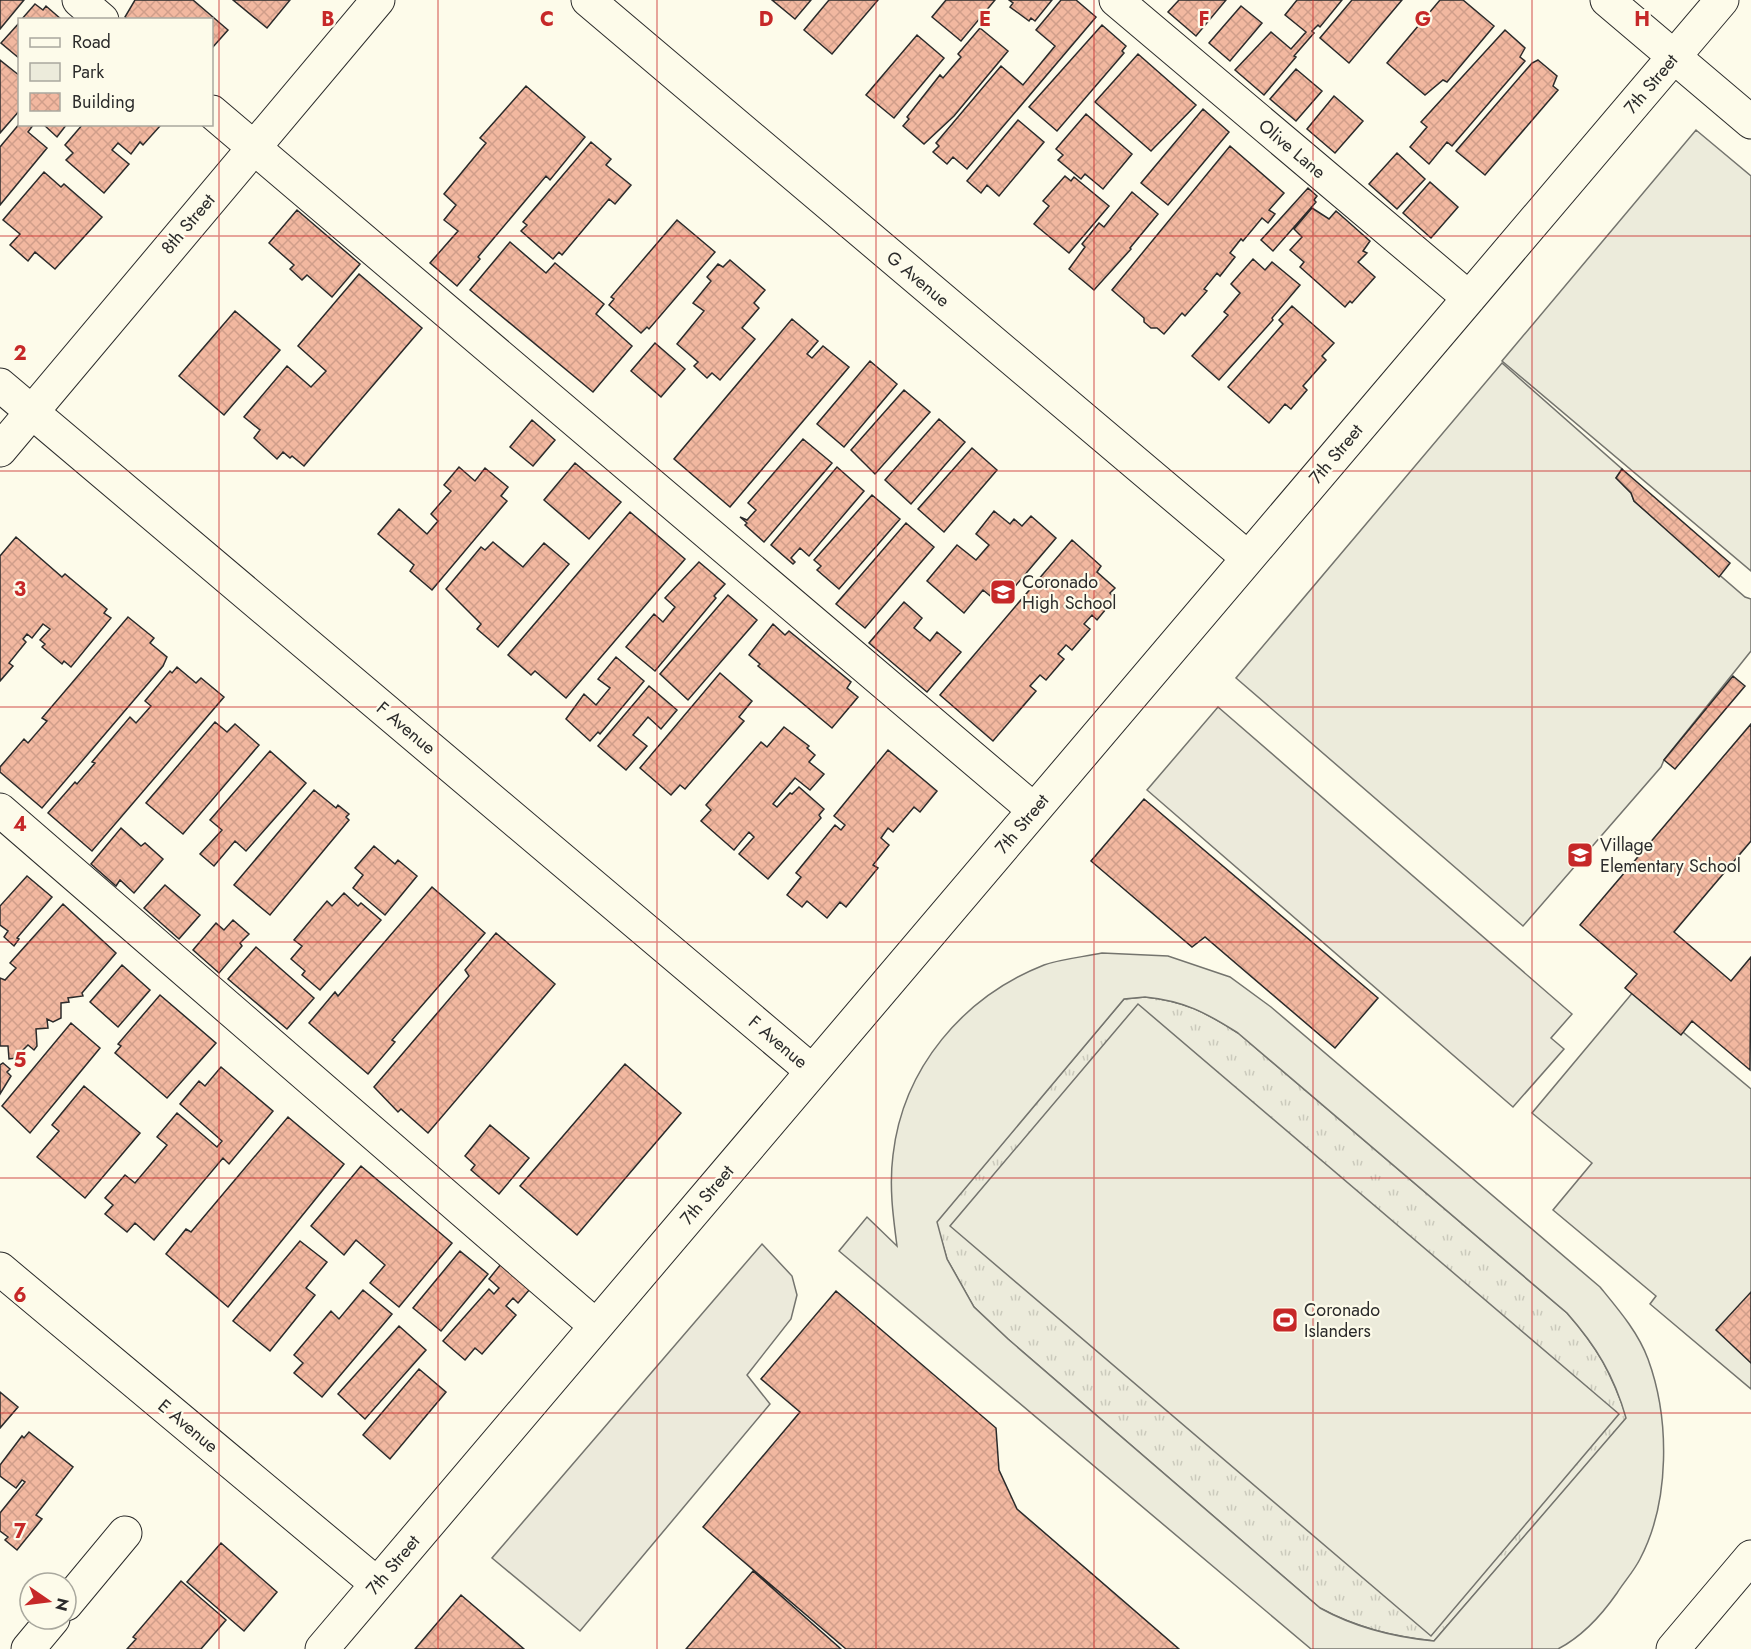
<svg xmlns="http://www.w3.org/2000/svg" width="1751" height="1649" font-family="Jost,sans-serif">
	<defs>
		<pattern id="grass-tufts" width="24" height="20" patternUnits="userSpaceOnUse" patternTransform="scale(1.5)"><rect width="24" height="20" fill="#ecebdb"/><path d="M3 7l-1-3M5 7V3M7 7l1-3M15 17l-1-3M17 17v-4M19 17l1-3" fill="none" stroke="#cbcabc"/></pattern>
		<pattern id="building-cross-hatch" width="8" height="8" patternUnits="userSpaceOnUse" patternTransform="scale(1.5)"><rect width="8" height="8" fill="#f2b8a0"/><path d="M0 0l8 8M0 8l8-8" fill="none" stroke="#d09e8a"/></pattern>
	</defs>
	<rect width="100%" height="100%" fill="#fdfbea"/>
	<path fill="url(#grass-tufts)" stroke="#74746e" stroke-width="1.5" d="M1145,997C1184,1001 1205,1012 1238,1033L1567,1313C1598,1348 1611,1373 1627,1418L1434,1641C1393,1636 1357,1628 1320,1608L1008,1339L974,1307L947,1259L936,1222L1124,999Z"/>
	<path fill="#ecebdb" stroke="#74746e" stroke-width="1.5" fill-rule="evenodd" d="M1696,130L1751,176V571L1502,361Z
		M1502,363L1622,469L1616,478L1631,493L1634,501L1745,597L1751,599V651L1664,760L1661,767L1523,926L1236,678Z
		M1102,953L1168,956L1230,977L1271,1007L1600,1287C1618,1309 1638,1332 1648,1359C1670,1419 1670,1502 1640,1559C1634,1571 1624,1582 1617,1593C1601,1616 1583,1636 1558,1649H1311L839,1251L867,1217L897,1246C893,1216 889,1186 893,1155C903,1068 963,997 1044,965C1061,959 1083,957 1102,953ZM1145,997C1184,1001 1205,1012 1238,1033L1567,1313C1596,1346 1614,1375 1626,1418L1434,1641C1393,1637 1356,1628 1320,1608L1008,1339L974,1307L947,1259L937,1222L1124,999Z
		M1634,991L1751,1089V1389L1650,1304L1656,1296L1553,1210L1592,1163L1532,1113Z
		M1138,1004L1619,1414L1431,1636L950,1226Z"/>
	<path fill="#eceadb" stroke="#74746e" stroke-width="1.5" d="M1218,707L1572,1014L1551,1038L1564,1049L1513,1107L1147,790Z
		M762,1244L792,1276L797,1295L791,1319L747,1375L770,1404L580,1631L492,1558Z"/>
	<path fill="url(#building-cross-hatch)" stroke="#2b2b2b" stroke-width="1.5" d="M0,0H24L0,29Z
		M135,0H193L228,30L212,48V20H128L125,17Z
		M233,0H290L267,28Z
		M772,0H811L795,19Z
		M829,0H878L832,54L804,30Z
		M946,0H995L961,41L932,17Z
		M1009,0H1052L1035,21L1031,18L1029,21L1010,7L1013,3Z
		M1061,0H1076L1096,17L967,169L953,157L947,164L933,152L939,146L936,143L1001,66L1023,85L1055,46L1036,30Z
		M1179,0H1226L1196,36L1168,12Z
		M1297,0H1342L1320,27L1318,25L1312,31L1314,33L1294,56L1296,57L1264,95L1235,70L1271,32L1291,49L1306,32L1285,15Z
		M1352,0H1402L1349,63L1320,38Z
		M1440,0H1463L1494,26L1447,82L1443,80L1425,95L1387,63Z
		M35,4L43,10L46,6L62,20H21Z
		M1241,6L1262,23L1230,61L1209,43Z
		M20,22V59L1,43Z
		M1102,25L1126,46L1122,51L1124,53L1057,131L1029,107Z
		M980,28L1008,51L954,116L924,144L903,126L909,119L907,117L940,75L943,78L961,57L958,54Z
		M1505,30L1525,48L1520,57L1525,61L1452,146L1447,142L1429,164L1410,147L1427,127L1421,122Z
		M917,35L944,58L894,118L866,95Z
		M1138,54L1196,105L1151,151L1095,102Z
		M0,60L20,76V110L0,133Z
		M1538,60L1557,76L1553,86L1558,90L1485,175L1456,151L1532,63Z
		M1296,69L1322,91L1296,121L1270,99Z
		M526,86L585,137L550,180L546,176L478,257L480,259L457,286L430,263L458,231L444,220L456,205L444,194L486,143L480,138Z
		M1334,96L1363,121L1335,153L1307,129Z
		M1203,109L1229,132L1168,205L1141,183Z
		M1086,114L1132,154L1103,189L1085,174L1081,179L1058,160L1063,155L1056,149Z
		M1018,120L1044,142L999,196L987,185L981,193L967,181Z
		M20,123L34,124L28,132L47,148L0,205V147Z
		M43,124H67L57,137Z
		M83,124H160V126L143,145L140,142L131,154L118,143L112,150L129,164L104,193L66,160L73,153L65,145Z
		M591,142L611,159L606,165L631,185L615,204L609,199L562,255L559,252L553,259L521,231L527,225L523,222Z
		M1230,146L1284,193L1269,210L1275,214L1268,223L1262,218L1243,241L1241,239L1230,253L1235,257L1220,276L1217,273L1204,289L1207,291L1185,316L1182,313L1164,334L1157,328H1151L1144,322V318L1112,290Z
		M1397,153L1425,179L1397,209L1369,184Z
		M44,172L61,187L64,184L102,217L55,269L35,252L28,261L10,245L20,234L3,220Z
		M1065,176L1071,181L1074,177L1109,206L1069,253L1034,224L1049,206L1043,201Z
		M1430,182L1458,207L1431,238L1403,213Z
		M1308,188L1317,196L1314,200L1316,202L1273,251L1261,240Z
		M1132,192L1158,214L1130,248L1131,249L1094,290L1069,269L1085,247L1082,244L1099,223L1104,227Z
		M1312,208L1329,219L1336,211L1370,241L1363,251L1367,253L1358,262L1375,277L1352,303L1350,301L1345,307L1300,267L1304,262L1290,250L1302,237L1294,229Z
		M297,210L360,264L332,297L307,275L302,280L290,269L294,265L269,243Z
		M677,220L715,252L649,329L647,327L641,333L609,305L614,299L611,297Z
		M510,242L546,273L555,263L604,304L596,314L632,346L593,392L470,290Z
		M1253,259L1265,270L1272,262L1300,285L1272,318L1273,320L1219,380L1192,356L1228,315L1224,312L1240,293L1231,284Z
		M730,260L765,290L754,303L759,308L742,328L755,339L720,380L712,373L707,378L694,366L698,362L677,344L704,311L693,303L711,281L707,277L718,264L723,267Z
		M359,274L422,328L304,466L292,456L290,458L283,452L277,459L254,438L260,430L244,417L287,366L311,387L326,371L298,346Z
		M1292,306L1334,343L1322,356L1326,360L1303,386L1307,390L1291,409L1285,404L1269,423L1228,387L1283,324L1279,320Z
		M235,311L280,350L224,415L179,376Z
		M792,319L818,341L807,354L812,358L823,346L849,367L730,507L674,459Z
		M655,343L685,369L661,397L631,371Z
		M870,361L897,384L844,447L817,424Z
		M904,390L930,412L875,474L851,450Z
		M939,419L965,442L911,504L885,480Z
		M532,420L555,440L533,466L510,447Z
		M803,439L832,463L764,542L745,525L747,523L740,517L747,520L756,510L748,503Z
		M972,448L997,470L944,532L918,509Z
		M575,463L621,502L589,539L544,500Z
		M459,467L475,481L485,468L508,487L501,496L507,501L432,590L410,571L414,565L378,534L399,509L427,534L438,521L431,514L451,491L444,485Z
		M837,467L864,491L809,556L800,548L791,558L795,562L793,564L771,545Z
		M1622,469L1730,563L1719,577L1634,501L1631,493L1616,478Z
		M872,495L900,519L839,589L817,570L821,566L814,560Z
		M994,511L1010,524L1014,519L1022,526L1031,516L1056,538L1000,604L983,590L964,613L927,581L957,545L976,560L989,545L976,534Z
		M630,512L685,559L566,698L535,671L531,675L508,655Z
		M906,523L934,547L865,628L836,604Z
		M16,537L62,577L65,574L107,609L104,613L111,618L71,667L64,661L62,664L42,647L45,644L40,640L50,629L43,624L32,638L27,634L23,639L26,642L9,663L13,666L0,681V556Z
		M1072,540L1101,566L1097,572L1115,588L1110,593L1115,598L1097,620L1092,615L1084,624L1090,629L1072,650L1066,645L1058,654L1064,659L1046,680L1040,675L1030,686L1036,691L993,741L940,695Z
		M493,542L523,567L544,543L569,564L498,647L477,629L481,624L446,589L481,547L485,550Z
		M699,562L725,584L714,596L716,598L655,671L626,647L654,614L663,622L675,607L665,598Z
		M728,595L757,620L688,700L660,674Z
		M904,602L922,618L914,628L930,641L937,632L961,652L927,692L869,643Z
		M128,617L154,638L150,643L167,657L163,666L42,808L0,772V767L24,739L28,743L47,721L42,718Z
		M773,624L785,635L789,631L851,682L847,688L858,697L832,728L758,666L760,664L749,655Z
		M616,657L644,681L600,734L598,732L590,741L566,719L584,694L596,705L610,688L598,679Z
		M177,667L196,683L201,678L224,697L92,851L48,813L75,782L77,784L95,763L92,762L130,717L136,723L151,706L145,701L170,671L172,673Z
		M720,673L752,701L739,717L744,721L685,789L680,785L671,795L640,768Z
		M1733,676L1745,686L1675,769L1664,760Z
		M649,686L677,710L661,729L648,717L633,735L647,746L626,770L598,746Z
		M215,722L227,732L235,724L259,745L183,834L146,803Z
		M1751,724V841L1674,932L1731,981L1751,957L1750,1070L1692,1021L1681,1035L1625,988L1637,974L1580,925Z
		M784,727L809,746L807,748L815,755L809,762L824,774L810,790L795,778L773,804L777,807L790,793L792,794L799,787L824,809L819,815L821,818L768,879L739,854L754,837L749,832L734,850L701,821L711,810L706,805L761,742L767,747Z
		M888,750L937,791L920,812L914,807L893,832L888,828L881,838L889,845L873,865L878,868L846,907L840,902L827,918L807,901L802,907L787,895L801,877L796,873L835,825L841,830L845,825L834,816Z
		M270,751L306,783L246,851L235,841L214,866L200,854L222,830L210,820Z
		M314,790L336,808L338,805L349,814L346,817L349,820L270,915L234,885Z
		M1144,799L1378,998L1335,1048L1205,937L1192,947L1091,861Z
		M121,828L141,846L145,843L163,859L134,893L120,880L116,886L91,864Z
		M374,846L395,864L398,860L417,876L385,915L353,888L363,875L355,868Z
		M27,876L52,897L17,938L19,939L14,946L4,937L8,931L0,925V906Z
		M165,885L200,915L179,939L144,908Z
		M432,887L485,933L392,1040L395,1042L368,1074L309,1023L335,992L338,996Z
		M344,893L358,906L361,903L381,920L320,990L302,975L305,971L291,959L302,946L294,940L327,901L332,906Z
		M63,904L116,953L82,993L83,996L68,998L69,1002L61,1003V1018L53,1022L47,1019L48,1028L36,1029L37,1046L34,1050L28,1045L22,1051L23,1057L9,1059L8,1046H0V978L5,980L16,968L10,963Z
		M233,920L249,934L240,943L242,946L219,973L193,950L216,923L224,930Z
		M496,933L555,984L428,1133L401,1109L398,1112L374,1087L469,976L465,970Z
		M256,947L314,998L287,1029L228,979Z
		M122,965L150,990L118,1027L90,1002Z
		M160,995L216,1043L167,1098L115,1053L121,1046L118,1044Z
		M71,1023L100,1048L30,1133L2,1106Z
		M3,1063L10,1069L7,1072L11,1076L0,1094V1065Z
		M625,1064L681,1113L577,1235L520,1186Z
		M221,1067L273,1111L229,1164L223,1158L154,1240L135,1223L127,1232L105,1214L113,1205L105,1198L125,1175L135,1183L167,1145L157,1137L177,1113L217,1147L222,1141L180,1104L199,1081L205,1086Z
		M84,1086L140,1133L85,1198L37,1157L59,1131L52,1125Z
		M288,1117L344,1164L228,1307L166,1254L186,1229L191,1232Z
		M490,1125L529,1158L499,1194L471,1170L475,1165L465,1156Z
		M361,1166L452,1243L399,1307L370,1283L385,1265L356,1240L344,1255L311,1226Z
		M300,1241L327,1262L306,1288L315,1295L270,1351L233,1321Z
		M460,1251L488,1274L441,1331L413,1308Z
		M501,1264L530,1289L518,1303L513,1298L506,1306L516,1315L482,1354L475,1348L465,1360L443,1341L489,1289L494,1294L499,1288L489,1279Z
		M363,1290L392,1314L322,1397L294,1373L303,1363L294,1355L331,1311L339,1319Z
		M836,1291L996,1428L999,1470L1017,1509L1179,1649H846L703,1527L800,1412L761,1379Z
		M1751,1292V1363L1716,1330Z
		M399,1326L426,1350L365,1419L338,1394Z
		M419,1369L446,1392L390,1459L363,1435Z
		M0,1392L18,1407L0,1428Z
		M29,1432L73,1467L36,1515L42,1519L17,1550L5,1540L8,1537L0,1531V1513L25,1482L22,1480L16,1488L0,1476V1465L22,1436L24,1438Z
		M221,1543L277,1592L244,1631L187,1582Z
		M753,1571L841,1649H686Z
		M181,1581L226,1620L201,1649H127L136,1639L133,1637Z
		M461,1595L524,1649H415Z"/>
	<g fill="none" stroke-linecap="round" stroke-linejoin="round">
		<defs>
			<path id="minor" d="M79,0L102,20
				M588,0L1248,558
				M1116,0L1469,298
				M1607,0L1751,122
				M212,112L1034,810
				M0,385L812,1071
				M0,450L378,0
				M0,810L596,1326
				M0,1269L377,1584
				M66,1604L125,1533
				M28,1649L53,1619
				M322,1649L1722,0
				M1673,1649L1751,1557"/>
		</defs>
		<use href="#minor" stroke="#2b2b2b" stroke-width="35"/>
		<use href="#minor" stroke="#fdfbea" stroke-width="33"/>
	</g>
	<path fill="none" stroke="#c62828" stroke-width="1.5" stroke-opacity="0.55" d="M219,0V1649M438,0V1649M657,0V1649M876,0V1649M1094,0V1649M1313,0V1649M1532,0V1649M0,236H1751M0,471H1751M0,707H1751M0,942H1751M0,1178H1751M0,1413H1751"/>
	<defs>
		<symbol id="school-square" viewBox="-11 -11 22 22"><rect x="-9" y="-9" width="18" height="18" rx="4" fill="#c62828" stroke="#fdfbea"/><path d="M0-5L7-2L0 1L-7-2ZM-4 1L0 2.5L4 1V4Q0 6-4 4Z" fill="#fff"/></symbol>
		<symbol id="stadium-square" viewBox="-11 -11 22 22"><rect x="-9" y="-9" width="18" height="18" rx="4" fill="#c62828" stroke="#fdfbea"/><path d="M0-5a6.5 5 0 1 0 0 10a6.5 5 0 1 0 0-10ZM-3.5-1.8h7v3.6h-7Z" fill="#fff"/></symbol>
	</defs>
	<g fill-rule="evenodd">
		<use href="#school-square" x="988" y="577" width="30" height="30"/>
		<use href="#school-square" x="1565" y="840" width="30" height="30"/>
		<use href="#stadium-square" x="1270" y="1305" width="30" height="30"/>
	</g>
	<g text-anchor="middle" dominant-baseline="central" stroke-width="4.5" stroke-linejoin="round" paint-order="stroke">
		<g font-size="18" fill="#2b2b2b" stroke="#fdfbea">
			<text transform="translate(1651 84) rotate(-50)">7th Street</text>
			<text transform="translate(1292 149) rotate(40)">Olive Lane</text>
			<text transform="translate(188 224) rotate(-50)">8th Street</text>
			<text transform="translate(918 279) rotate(40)">G Avenue</text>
			<text transform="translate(1336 454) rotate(-50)">7th Street</text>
			<text transform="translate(406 728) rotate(40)">F Avenue</text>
			<text transform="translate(1022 824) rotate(-50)">7th Street</text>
			<text transform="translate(778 1042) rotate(40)">F Avenue</text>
			<text transform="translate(707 1195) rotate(-50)">7th Street</text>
			<text transform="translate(188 1426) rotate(40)">E Avenue</text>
			<text transform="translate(393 1565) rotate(-50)">7th Street</text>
		</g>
		<g font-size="18" fill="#2b2b2b" stroke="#fdfbea" text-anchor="start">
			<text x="1022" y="582">Coronado<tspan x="1022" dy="21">High School</tspan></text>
			<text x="1600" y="845">Village<tspan x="1600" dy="21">Elementary School</tspan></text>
			<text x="1304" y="1310">Coronado<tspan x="1304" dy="21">Islanders</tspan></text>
		</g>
	</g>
	<g font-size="20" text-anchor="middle" font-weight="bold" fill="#c62828" stroke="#fdfbea" stroke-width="4.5" stroke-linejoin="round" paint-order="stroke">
		<text x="328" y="26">B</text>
		<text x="547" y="26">C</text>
		<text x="766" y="26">D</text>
		<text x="985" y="26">E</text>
		<text x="1204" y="26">F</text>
		<text x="1423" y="26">G</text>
		<text x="1642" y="26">H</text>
		<text x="20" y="360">2</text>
		<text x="20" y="596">3</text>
		<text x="20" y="831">4</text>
		<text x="20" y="1067">5</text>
		<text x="20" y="1302">6</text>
		<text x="20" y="1538">7</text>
	</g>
	<rect x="18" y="18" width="195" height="108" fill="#fdfbea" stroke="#a9a89e" stroke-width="1.5"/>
	<rect x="30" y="38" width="30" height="9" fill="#fdfbea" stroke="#a9a89e" stroke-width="1.5"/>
	<text x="72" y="48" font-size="18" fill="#2b2b2b">Road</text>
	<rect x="30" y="63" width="30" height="18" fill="#ecebdb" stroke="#a9a89e" stroke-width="1.5"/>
	<text x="72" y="78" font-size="18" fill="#2b2b2b">Park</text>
	<rect x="30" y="93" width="30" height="18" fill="url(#building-cross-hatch)" stroke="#a9a89e" stroke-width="1.5"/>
	<text x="72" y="108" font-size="18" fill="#2b2b2b">Building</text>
	<g transform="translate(48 1601) rotate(104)"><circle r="28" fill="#fdfbea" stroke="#a9a89e" stroke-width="1.5"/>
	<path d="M0-4.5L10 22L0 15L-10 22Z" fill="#c62828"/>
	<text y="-9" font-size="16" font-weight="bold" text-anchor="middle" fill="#2b2b2b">N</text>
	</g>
</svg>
